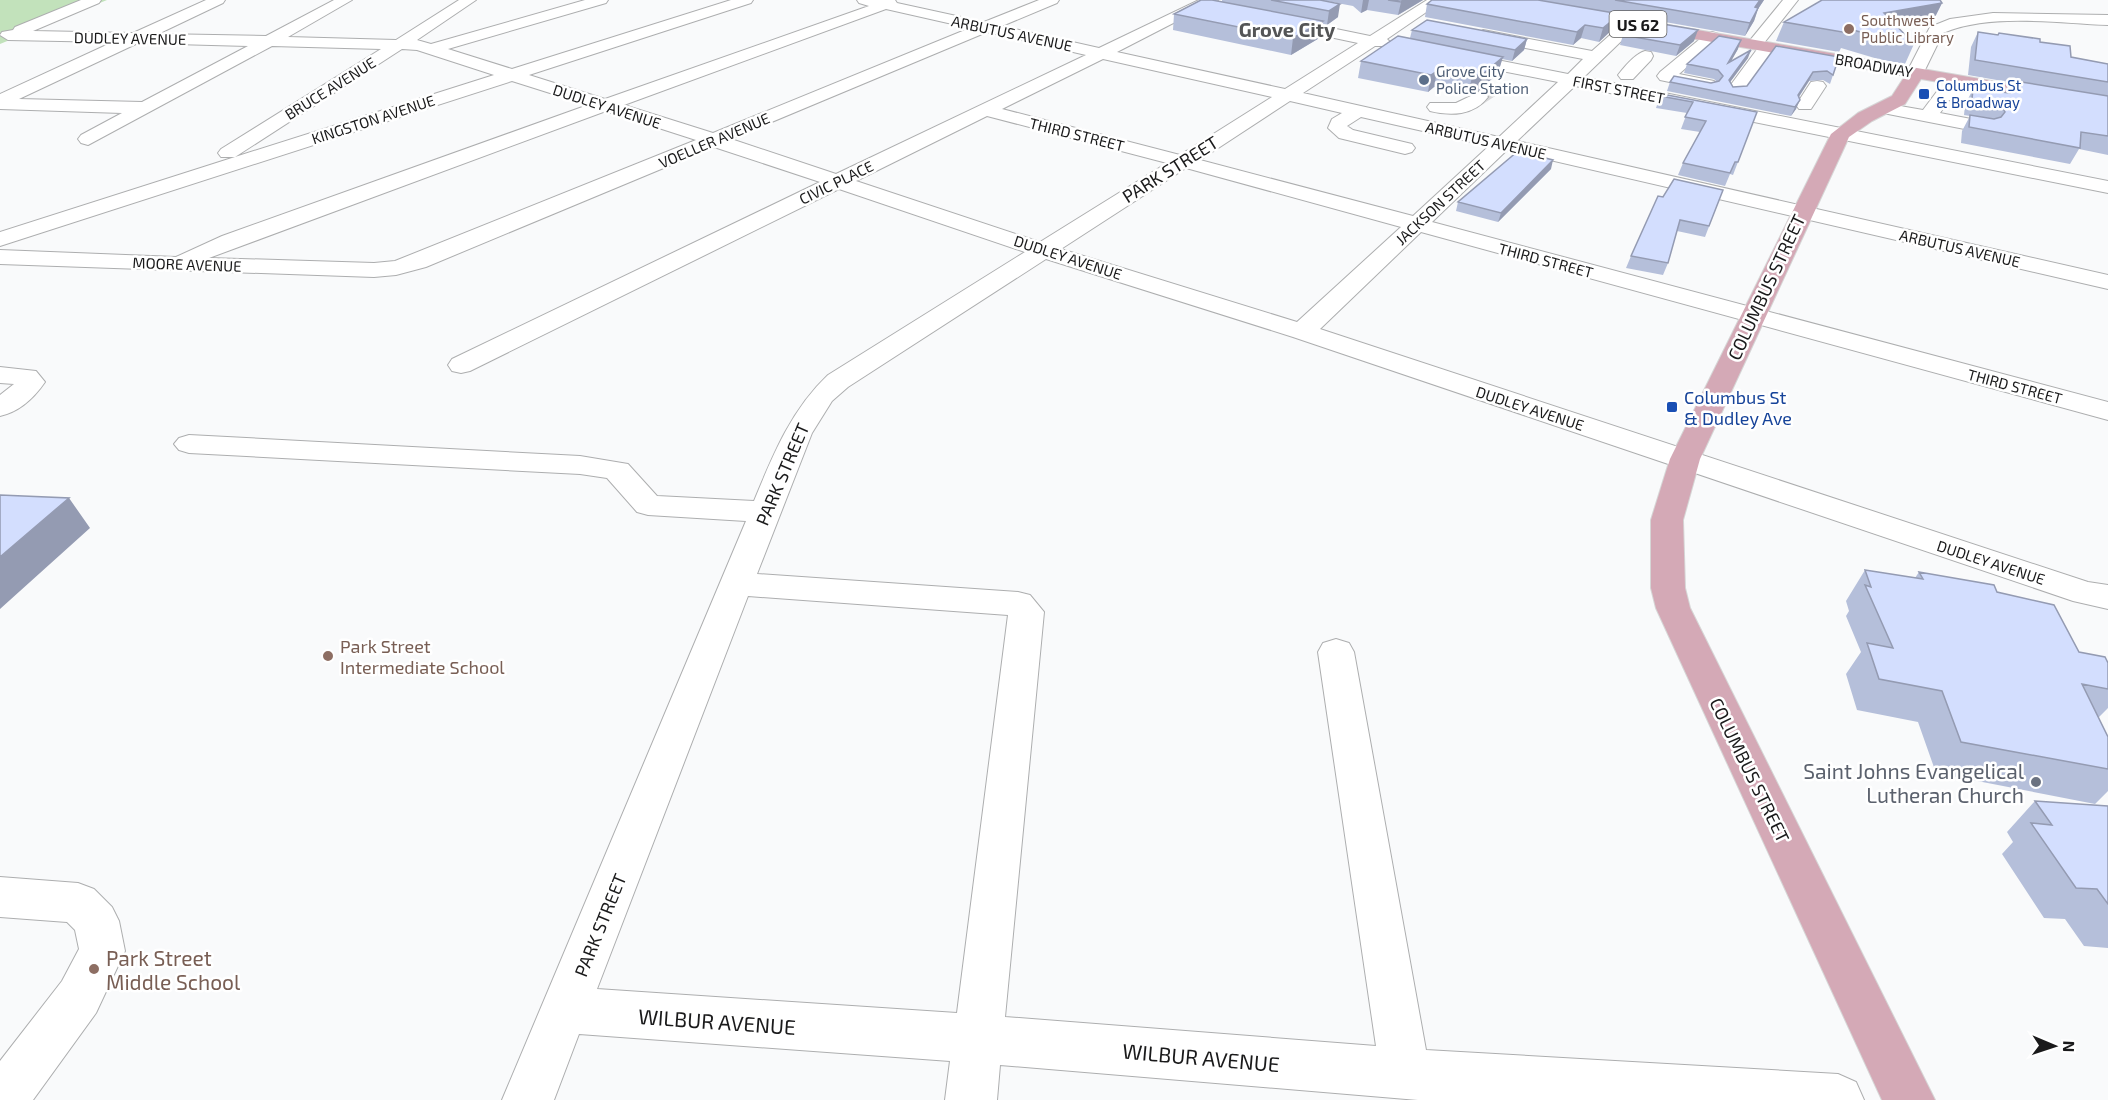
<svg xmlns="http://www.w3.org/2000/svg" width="2108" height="1100" font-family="'Exo 2',sans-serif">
	<rect width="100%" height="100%" fill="#f9fafb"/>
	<path fill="#c2e2bb" d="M0,0H107L0,44Z"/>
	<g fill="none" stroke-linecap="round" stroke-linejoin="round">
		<path stroke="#d8d8d9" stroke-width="16" stroke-dasharray="16 8" stroke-linecap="butt" d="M1479,97L1496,86"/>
		<defs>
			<path id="minor" d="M81,0H101L99,3L33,31L133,33L206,0H225L223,3L158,34L266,36L334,0H352L288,37L396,40L459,0H476L417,40L431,44L585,0H608L606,3L448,49L512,69L731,0H753L751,3L529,75L605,99L869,6L859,3L857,0H895L897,3L984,22L1039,0H1059L1057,3L1002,26L1099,48L1199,0H1218L1117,52L1285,89L1358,43L1273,25L1270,22L1273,19L1278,17L1370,36L1427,0H1444L1387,39L1391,43L1389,46H1375L1303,93L1499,137L1558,82L1451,61L1449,57L1451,53L1457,52L1568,74L1583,59L1483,40L1475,35L1483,30L1592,51L1627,20H1637L1640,23L1637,26L1584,77L2108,181V193L1575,86L1517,141L2108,275V289L1507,150L1432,222L2108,402V420L1421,232L1320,329L2088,582L2108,585V609L2073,601L1293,337L1046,259L848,387L832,401L812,433L757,574L1018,592L1030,595L1044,612L1005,1017L1376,1046L1318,652L1323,643L1336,639L1349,643L1354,652L1426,1050L1838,1074L1856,1082L1864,1100H1418L1000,1065L997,1100H945L950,1061L579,1034L554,1100H502L746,521L648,515L637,512L607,478L580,474L189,453L179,450L174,444L179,438L189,435L580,456L628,464L657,496L754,501C773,455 791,410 828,375L1025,252L839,189L470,371L461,373L452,371L448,365L452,359L820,182L714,147L426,267L396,275L374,277L0,264V250L176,257L222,236L588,105L512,81L0,246V232L235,157H221L218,153L221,149L381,49L272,46L88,145L81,143L78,139L81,135L122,113L0,109V94L113,42L8,40L0,35L2,32L13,30L15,27ZM886,9L970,28L713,133L624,105ZM987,32L1086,55L836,174L731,139ZM138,43L248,46L142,102L19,99ZM402,49L417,50L494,75L235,157ZM1103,59L1272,97L1180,155L1002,109ZM1290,101L1342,113L1332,119L1328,128L1339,138L1405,154L1412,152L1415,148L1412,144L1353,130L1347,126L1361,117L1489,146L1413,216L1200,160ZM606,111L696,140L395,261L374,263L209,258ZM987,116L1167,163L1040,242L856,181ZM1186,168L1401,227L1297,322L1061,249ZM748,596L1008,615L957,1013L597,989Z
				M1783,0H1798L1764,43L1773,44L1775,47L1742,94H1730L1727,90L1758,48L1749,47L1747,44Z
				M1993,13L2108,15V25C2058,23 1989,13 1943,33L1922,76H1910L1907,72L1930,27L1950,19Z
				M1712,32L1718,34L1720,37L1718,40L1679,74L1714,81L1717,85L1714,89L1708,90L1660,80L1657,76L1660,72L1706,34Z
				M1645,51L1651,52L1653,56L1651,60L1633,79H1621L1618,75C1625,66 1635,54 1645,51Z
				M1817,81L1823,82L1826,86L1811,109H1799L1796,105L1811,82Z
				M1999,82L2005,83L2008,87L2001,106L1995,107L1949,100L1940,113L1992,123L1994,127L1992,131L1985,133L1883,113L1877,112L1874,108L1877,104L1883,103L1923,110L1938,90L1944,89L1988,95L1993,83Z
				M1479,92L1485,93L1488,97C1474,116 1450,116 1430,111L1427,107L1430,103H1456Z
				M0,367L36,371L45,382C34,398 19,412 0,416V395L14,384L0,383Z
				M0,877L78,883L94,889L112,907L119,921L125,951L96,1013L33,1100H0V1061L62,981L79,949L75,930L67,922L0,917Z"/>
			<path id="major" d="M1490,0H1523L2108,101V111L1921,79L1905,104L1872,121L1849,137L1700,459L1683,520L1685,588L1690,608L1935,1100H1882L1656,608L1651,588V520L1670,459L1831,134L1858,113L1892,96L1905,76L1497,4Z"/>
		</defs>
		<use href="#minor" stroke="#adaeaf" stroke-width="2"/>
		<use href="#major" stroke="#d6d6d6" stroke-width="2"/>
		<use href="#minor" fill="#fff" fill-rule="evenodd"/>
		<use href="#major" fill="#d4a9b6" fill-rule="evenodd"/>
	</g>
	<path fill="#b5bfda" d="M1222,0H1320L1338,17L1327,25L1323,24L1321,37L1291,55L1173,30L1174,14L1222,2Z
		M1321,0H1423L1398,15L1367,10L1361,13L1353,6Z
		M1432,0H1764L1758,9L1754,21L1745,36L1619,14L1615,27L1599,42L1581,38L1573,45L1425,17L1427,4Z
		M1942,3L1933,21L1898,28L1914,44L1905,64L1878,59L1841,48L1839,52L1776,41L1784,22Z
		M1412,30L1527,39L1524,50L1512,61L1502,59L1498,73L1480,90L1468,95L1434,87L1428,92L1358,78L1361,61L1410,38Z
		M1978,32L1998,35L1999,33L2040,42L2071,57L2108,64V155L2079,149L2070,164L1961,143L1962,131L1970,116L1964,115L1965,105L1973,89L2009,93L2014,83L1968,75L1971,47Z
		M1623,35L1694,41L1676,56L1620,45Z
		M1738,49L1730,62L1748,58L1730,82L1733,87L1747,86L1839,57L1830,84L1823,80L1809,81L1799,97L1796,109L1791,116L1667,91L1670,82L1711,83L1717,82L1714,79L1684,73L1687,64Z
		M1660,96L1757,112L1733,175L1730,174L1725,186L1678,175L1683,163L1700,132L1681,129L1687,113L1656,108Z
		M1551,169L1498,222L1456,211L1458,202Z
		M1723,190L1705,237L1677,231L1668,263L1663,275L1626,268L1631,256L1663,197Z
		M1865,570L1915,578L1919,572L1997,592L2079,652L2108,663V708L2098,718L2108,737V791L2095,804L1936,773L1918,722L1857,710L1846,674L1861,652L1846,616L1849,611L1846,601Z
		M2035,801L2108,806V948L2084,946L2065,919L2044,918L2002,854L2013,842L2007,832Z"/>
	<path fill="#949bb2" d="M1363,0H1369L1367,10L1361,13Z
		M1404,0H1423L1398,15L1401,2Z
		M1760,0H1764L1758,9L1754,21L1745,36L1755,7Z
		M1942,3L1933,21L1875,32L1884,13Z
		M1340,4L1338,17L1327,25L1329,11Z
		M1620,14L1615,27L1599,42L1603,28Z
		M1323,21L1321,37L1291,55L1293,38Z
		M1585,25L1581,38L1573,45L1577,32Z
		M1698,30L1694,41L1676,56L1680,45Z
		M1527,39L1524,50L1512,61L1515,50Z
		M1741,40L1738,49L1725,72L1728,63Z
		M1751,50L1748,58L1725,89L1729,80Z
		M1503,57L1498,73L1480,90L1468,95L1472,77Z
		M1437,71L1434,87L1428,92L1431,75Z
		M1813,72L1809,81L1794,104L1798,95Z
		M1800,100L1796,109L1791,116L1795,107Z
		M1553,160L1551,169L1498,222L1501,213Z
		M69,498L90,528L0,609V557Z"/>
	<path fill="#d3defe" stroke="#949bb2" stroke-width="1.5" d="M1201,0H1212L1323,21L1293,38L1174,14Z
		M1271,0H1320L1340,4L1329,11Z
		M1388,0H1404L1401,2Z
		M1432,0H1538L1620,14L1603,28L1585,25L1577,32L1427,4Z
		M1615,0H1760L1755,7L1758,8L1750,23Z
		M1822,0H1940L1942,3L1884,13L1914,44L1887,39L1849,29L1848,33L1784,22Z
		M1427,20L1527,39L1515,50L1412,30Z
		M1639,20L1698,30L1680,45L1623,35Z
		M1978,32L1998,35L1999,33L2040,39V42L2070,46L2071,57L2108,64V82L1975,60Z
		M1398,36L1503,57L1484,73L1472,77L1437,71L1431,75L1361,61Z
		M1719,36L1741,40L1728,63L1751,50L1729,80L1733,87L1747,86L1776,46L1839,57L1833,75L1827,71L1813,72L1798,95L1800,100L1795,107L1670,82L1674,76L1711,83L1719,81L1723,76L1718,70L1687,64Z
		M2015,81L2108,96V136L2081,132L2080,148L1969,127L1970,115L1994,119L2001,117L2005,112L2001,105L1972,99L1973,89L2010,93Z
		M1662,94L1757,112L1738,162H1735L1730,173L1683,163L1706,121L1685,117L1693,102L1660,96Z
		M1518,151L1553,160L1501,213L1458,202Z
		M1674,179L1723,190L1709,226L1680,220L1668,263L1631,256L1658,196L1663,197Z
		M0,495L69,498L0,557Z
		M1865,570L1923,579L1919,572L1994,585L1997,592L2054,605L2079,652L2105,657L2108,663V689L2082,684L2108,737V769L1961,742L1942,691L1879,679L1867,643L1893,648L1865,585L1871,587Z
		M2035,801L2108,806V904L2097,889L2076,888L2031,823L2052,825Z"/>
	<g fill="#8d6e63" stroke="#fff" stroke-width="2">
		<circle cx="1849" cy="29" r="6"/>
		<circle cx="328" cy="656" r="6"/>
		<circle cx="94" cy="969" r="6"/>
	</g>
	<circle fill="#5c6f8a" stroke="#fff" stroke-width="2" cx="1424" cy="80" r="6"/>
	<g fill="#1a4fb4" stroke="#fff" stroke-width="2">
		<rect x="1918" y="88" width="12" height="12" rx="3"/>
		<rect x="1666" y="401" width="12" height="12" rx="3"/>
	</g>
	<circle fill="#6b7280" stroke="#fff" stroke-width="2" cx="2036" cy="782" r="6"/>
	<g text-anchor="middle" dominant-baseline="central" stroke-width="5" stroke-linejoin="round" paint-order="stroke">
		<g font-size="15" fill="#785e54" stroke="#fff" text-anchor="start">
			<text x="1861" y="20">Southwest<tspan x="1861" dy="17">Public Library</tspan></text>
		</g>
		<g font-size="15" fill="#1a1a1b" stroke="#fff">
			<text transform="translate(1012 33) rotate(12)">ARBUTUS AVENUE</text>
			<text transform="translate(130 38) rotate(1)">DUDLEY AVENUE</text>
			<text transform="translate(1874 65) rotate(10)">BROADWAY</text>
			<text transform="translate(330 88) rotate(-32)">BRUCE AVENUE</text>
			<text transform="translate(1619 89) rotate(11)">FIRST STREET</text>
			<text transform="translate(607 106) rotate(18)">DUDLEY AVENUE</text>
			<text transform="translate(373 119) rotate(-18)">KINGSTON AVENUE</text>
			<text transform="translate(1077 134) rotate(14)">THIRD STREET</text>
			<text transform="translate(714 140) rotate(-23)">VOELLER AVENUE</text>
			<text transform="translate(1486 140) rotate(13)">ARBUTUS AVENUE</text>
			<text transform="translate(836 182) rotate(-26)">CIVIC PLACE</text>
			<text transform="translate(1440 202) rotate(-43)">JACKSON STREET</text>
			<text transform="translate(1960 248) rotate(13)">ARBUTUS AVENUE</text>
			<text transform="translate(1068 257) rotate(18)">DUDLEY AVENUE</text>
			<text transform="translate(1546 260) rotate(15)">THIRD STREET</text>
			<text transform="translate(187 264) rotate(2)">MOORE AVENUE</text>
			<text transform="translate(2015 386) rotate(15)">THIRD STREET</text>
			<text transform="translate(1530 408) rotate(18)">DUDLEY AVENUE</text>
			<text transform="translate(1991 562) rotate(18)">DUDLEY AVENUE</text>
		</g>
		<g font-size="15" fill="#4e5e75" stroke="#fff" text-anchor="start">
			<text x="1436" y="71">Grove City<tspan x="1436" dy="17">Police Station</tspan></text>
		</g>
		<g font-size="15" fill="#164399" stroke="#fff" text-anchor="start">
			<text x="1936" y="85">Columbus St<tspan x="1936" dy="17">&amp; Broadway</tspan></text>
		</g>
		<rect fill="#fff" stroke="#5f5f5f" stroke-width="1.5" x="1609.5" y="11" width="57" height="26" rx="4.5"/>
		<g font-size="16" font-weight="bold" fill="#1a1a1b">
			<text x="1638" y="24">US 62</text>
		</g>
		<g font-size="18" fill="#1a1a1b" stroke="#fff">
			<text transform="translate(1170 169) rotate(-32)">PARK STREET</text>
			<text transform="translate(1766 287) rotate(-65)">COLUMBUS STREET</text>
			<text transform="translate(782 474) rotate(-67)">PARK STREET</text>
			<text transform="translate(1750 770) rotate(64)">COLUMBUS STREET</text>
			<text transform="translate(600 925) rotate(-68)">PARK STREET</text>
		</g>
		<g font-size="18" fill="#164399" stroke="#fff" text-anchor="start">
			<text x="1684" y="397">Columbus St<tspan x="1684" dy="21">&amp; Dudley Ave</tspan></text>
		</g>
		<g font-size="18" fill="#785e54" stroke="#fff" text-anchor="start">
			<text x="340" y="646">Park Street<tspan x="340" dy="21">Intermediate School</tspan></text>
		</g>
		<g font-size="20" font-weight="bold" fill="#545556" stroke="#fff">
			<text x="1287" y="29">Grove City</text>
		</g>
		<g font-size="21" fill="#5b616d" stroke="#fff" text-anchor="end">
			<text x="2024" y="770">Saint Johns Evangelical<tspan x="2024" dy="24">Lutheran Church</tspan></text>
		</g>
		<g font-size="21" fill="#785e54" stroke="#fff" text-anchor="start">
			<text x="106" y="957">Park Street<tspan x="106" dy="24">Middle School</tspan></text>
		</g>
		<g font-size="21" fill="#1a1a1b" stroke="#fff">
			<text transform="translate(717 1021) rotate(4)">WILBUR AVENUE</text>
			<text transform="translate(1201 1057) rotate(5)">WILBUR AVENUE</text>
		</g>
	</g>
	<g transform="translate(2054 1046) rotate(92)" stroke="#ffffff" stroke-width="4.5" paint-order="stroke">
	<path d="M0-4.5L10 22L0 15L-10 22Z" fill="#1a1a1b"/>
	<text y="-9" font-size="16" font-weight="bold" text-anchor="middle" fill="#1a1a1b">N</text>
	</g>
</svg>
